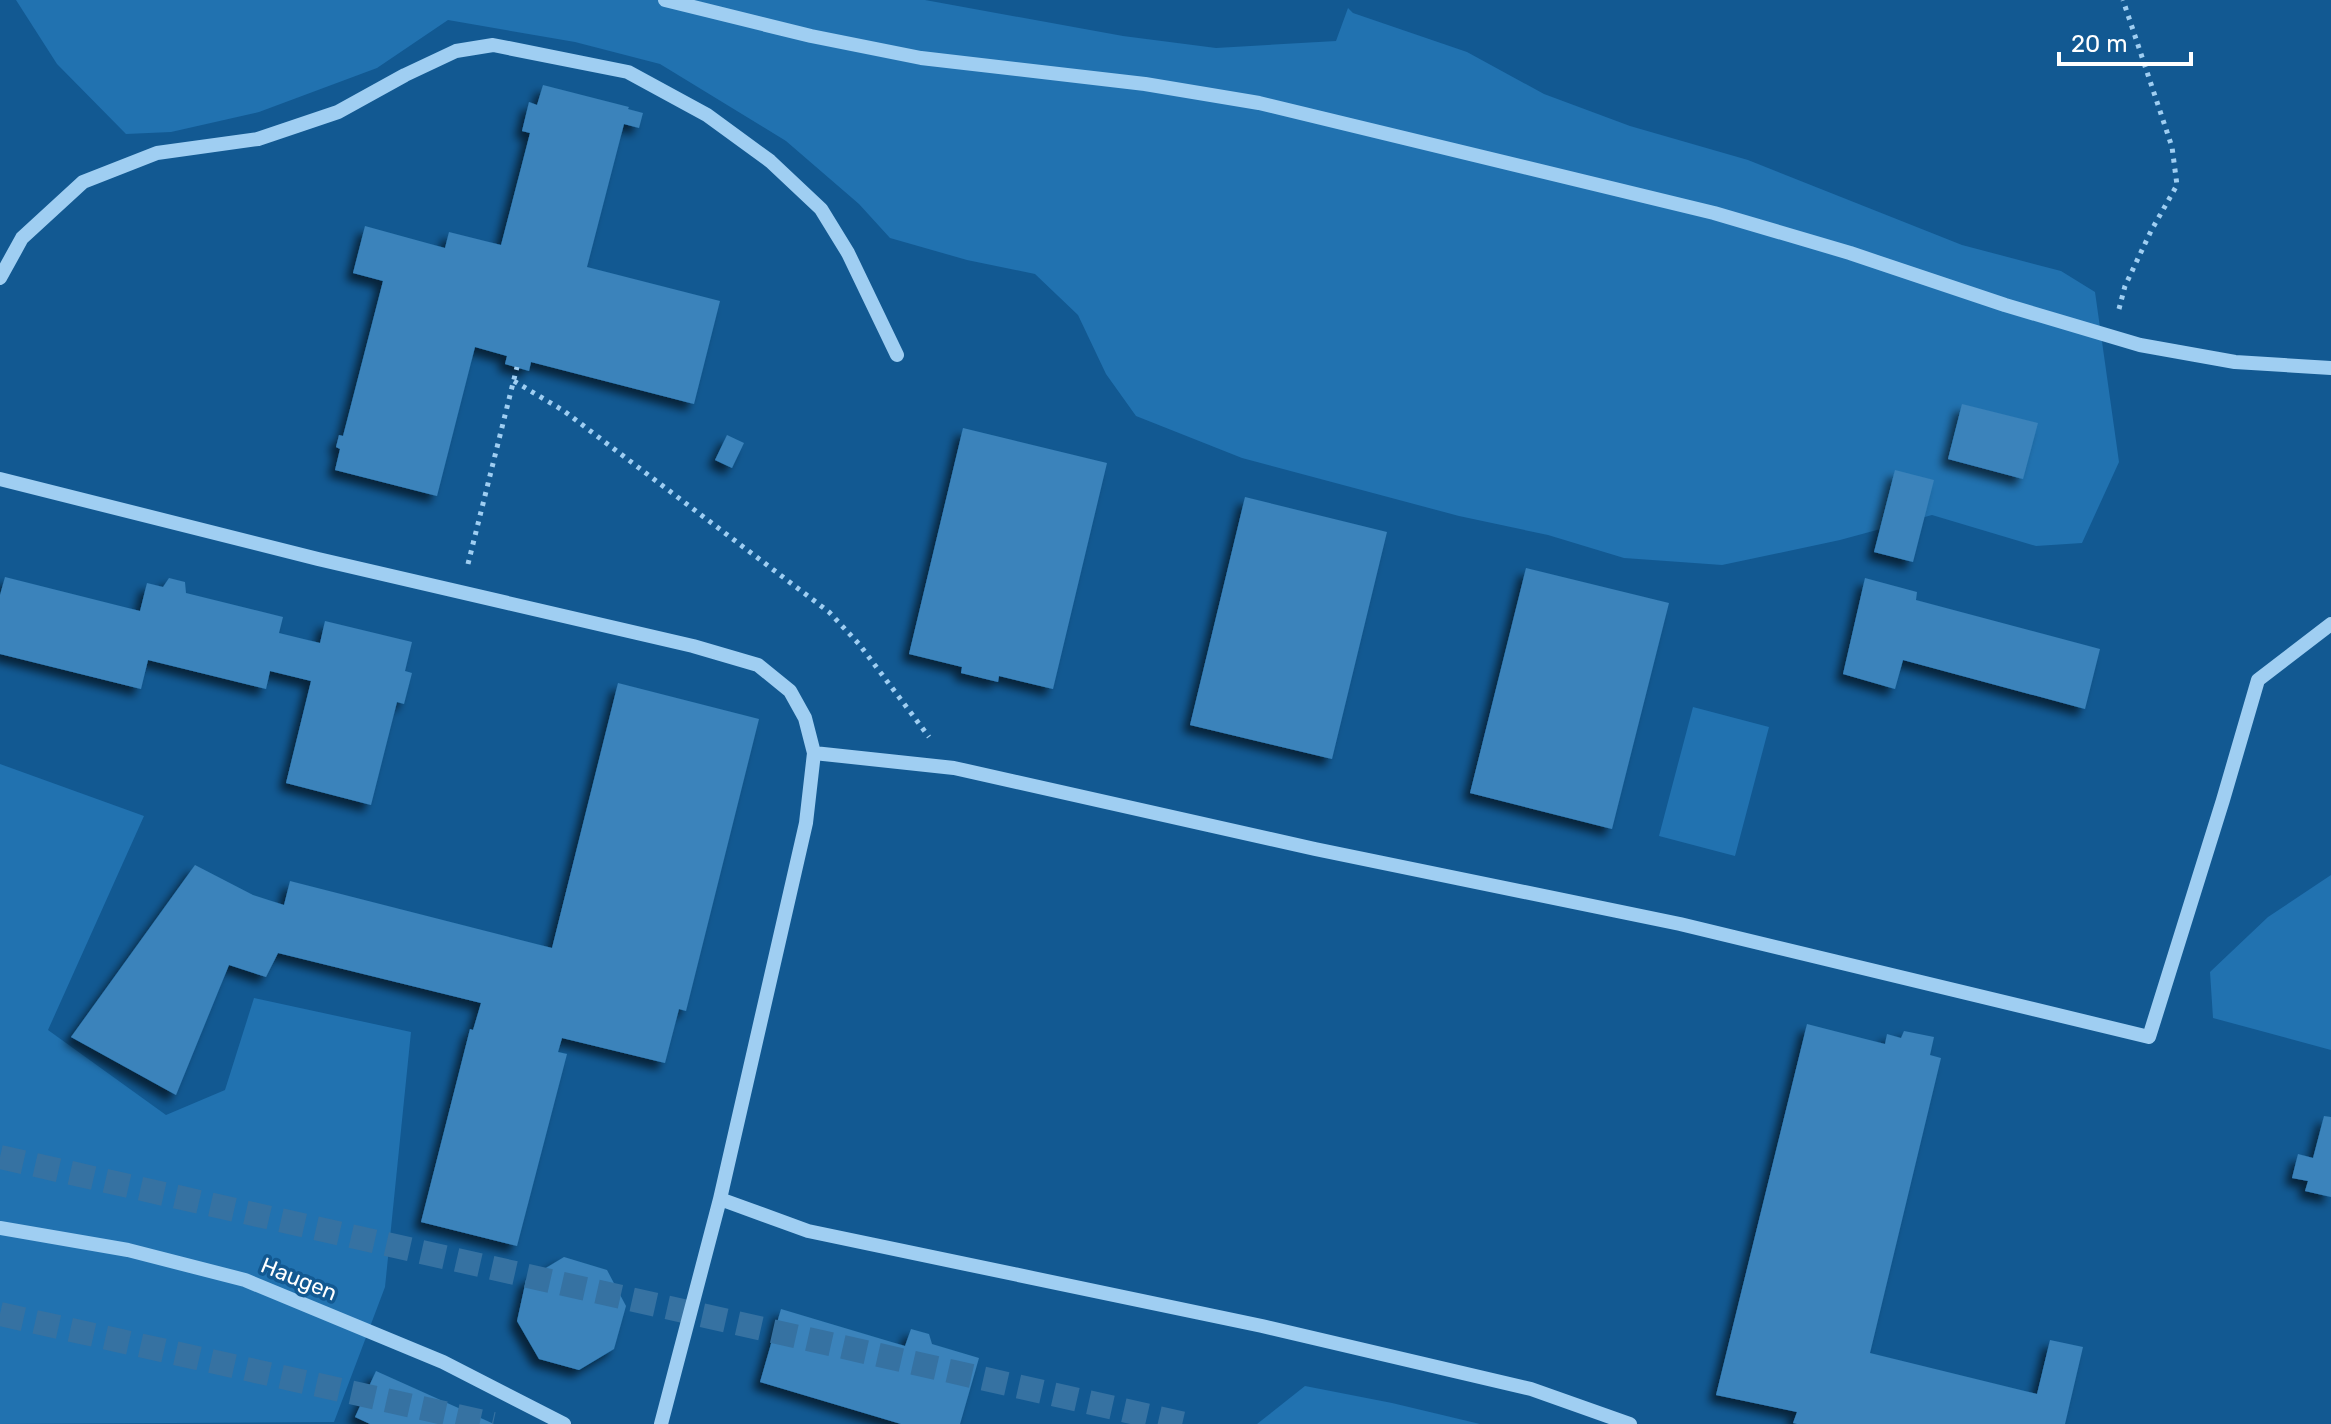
<svg xmlns="http://www.w3.org/2000/svg" width="2331" height="1424" font-family="Rubik,sans-serif">
	<defs>
		<filter id="shadow"><feDropShadow dx="-7" dy="7" stdDeviation="4" flood-color="#0009"/></filter>
	</defs>
	<rect width="100%" height="100%" fill="#125992"/>
	<path fill="#2172b0" d="M16,0H925L1123,36L1216,48L1336,41L1348,8L1353,13L1467,52L1544,94L1630,126L1748,160L1962,245L2061,271L2095,292L2119,462L2082,543L2036,546L1932,515L1840,540L1722,565L1624,558L1548,535L1459,516L1242,458L1136,416L1106,374L1078,315L1035,274L967,260L890,238L859,204L786,141L660,64L575,42L448,20L377,68L259,112L171,132L126,134L57,64Z
		M1693,707L1769,727L1735,856L1659,836Z
		M0,764L144,816L48,1030L166,1115L225,1090L254,998L411,1032L385,1287L334,1422L0,1424Z
		M2331,875V1050L2213,1018L2210,972L2268,917Z
		M1305,1386L1392,1403L1480,1424H1257Z"/>
	<path fill="#3a83bb" filter="url(#shadow)" d="M543,85L629,107L628,109L643,113L639,128L624,124L587,267L720,301L694,404L531,362L529,371L505,364L507,356L475,347L437,496L335,470L340,449L336,447L339,435L343,436L383,281L353,273L365,226L445,248L449,232L501,245L530,133L522,131L529,102L537,105Z
		M1962,404L2038,423L2023,479L1948,459Z
		M963,428L1107,463L1053,689L999,676L998,682L961,673L962,667L909,654Z
		M727,435L744,443L732,468L715,460Z
		M1895,470L1934,480L1913,562L1874,552Z
		M1245,497L1387,532L1332,759L1190,725Z
		M1526,568L1669,603L1612,829L1470,793Z
		M5,577L140,611L147,583L163,587L169,578L185,582L186,593L283,617L279,633L320,643L325,621L412,642L405,671L412,673L404,704L397,702L371,805L286,783L311,681L270,671L266,689L148,660L141,689L0,654V595Z
		M1865,578L1917,592L1916,600L2100,649L2085,709L1903,660L1895,689L1843,674Z
		M618,683L759,719L686,1011L679,1009L665,1063L562,1038L558,1052L567,1054L517,1246L421,1222L470,1029L473,1030L481,1003L278,953L266,977L229,965L176,1095L71,1037L195,865L253,895L284,905L290,881L552,948Z
		M1807,1024L1885,1044L1887,1034L1901,1038L1904,1031L1934,1037L1930,1055L1941,1058L1870,1353L2037,1394L2050,1340L2083,1347L2065,1424H1797L1793,1423L1797,1412L1716,1395Z
		M2324,1116L2331,1117V1197L2305,1191L2308,1181L2292,1178L2298,1154L2313,1158Z
		M564,1257L607,1270L626,1306L614,1349L579,1370L539,1359L517,1321L526,1280Z
		M781,1309L905,1346L911,1329L929,1334L932,1344L979,1358L960,1424H901L760,1382Z
		M376,1371L494,1424H370L355,1417Z"/>
	<g fill="none" stroke-linecap="round" stroke-linejoin="round">
		<path stroke="#3672a2" stroke-width="24" stroke-dasharray="24 12" stroke-linecap="butt" d="M0,1157L1185,1424
			M0,1314L493,1424"/>
		<path stroke="#9fcef2" stroke-width="5" stroke-dasharray="4 6" stroke-linecap="butt" d="M2119,309L2125,286L2151,231L2177,185L2172,147L2123,0
			M514,381L564,411L829,612L859,644L929,737
			M468,564L517,367"/>
		<path stroke="#9fcef2" stroke-width="14" d="M665,0L811,36L921,58L1145,84L1259,103L1714,213L1850,253L2005,305L2140,345L2235,362L2331,368
			M0,278L22,238L83,182L157,153L258,139L338,112L405,75L456,51L493,45L628,72L707,115L770,161L821,209L848,253L897,355
			M0,479L318,559L693,646L758,665L790,691L805,718L814,753L806,823L720,1199L661,1424
			M814,753L954,768L1315,849L1680,924L2149,1037L2223,800L2258,680L2331,624
			M720,1199L808,1231L1262,1326L1531,1389L1630,1424
			M0,1228L128,1250L245,1280L443,1362L564,1424"/>
	</g>
	<g text-anchor="middle" dominant-baseline="central" stroke-width="7" stroke-linejoin="round" paint-order="stroke">
		<g font-size="22" fill="#fff" stroke="#125992">
			<text transform="translate(299 1279) rotate(22)">Haugen</text>
		</g>
	</g>
	<path d="M2059 52v12h132v-12" fill="none" stroke="#ffffff" stroke-width="4"/>
	<text x="2071" y="52" font-size="24" fill="#ffffff" stroke="#125992" stroke-width="6" paint-order="stroke">20 m</text>
</svg>
